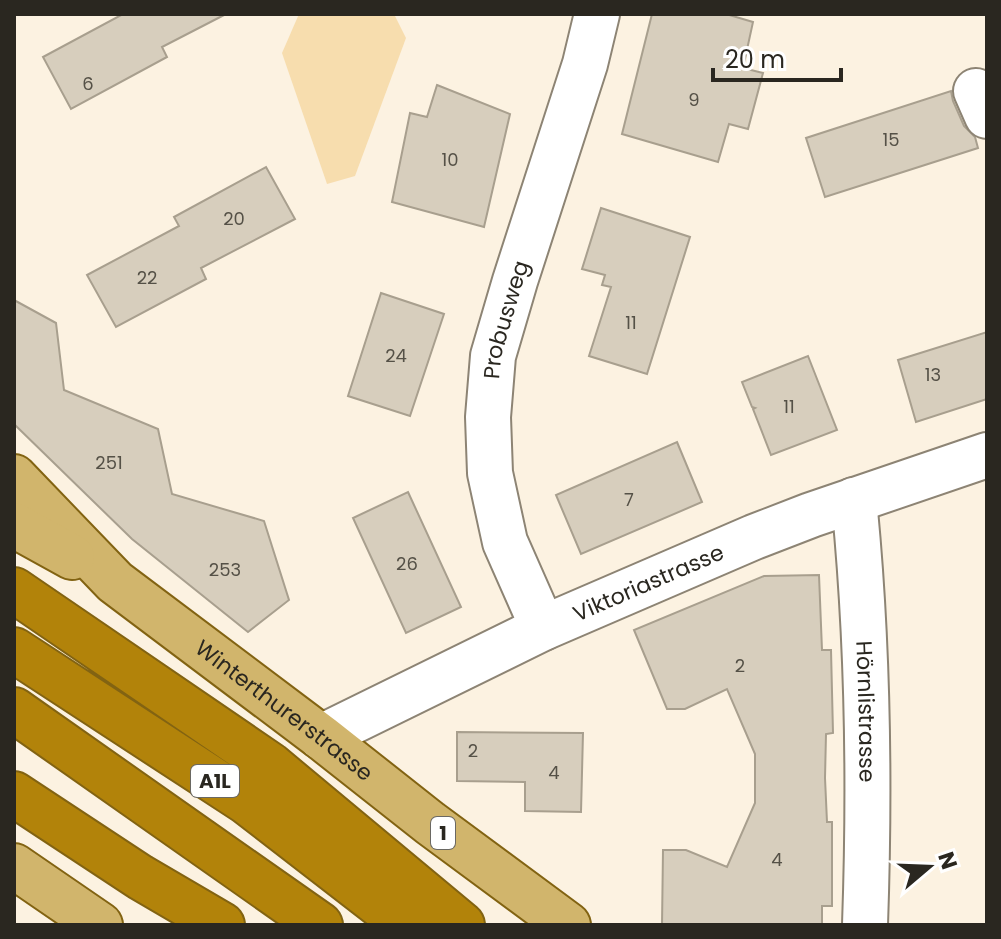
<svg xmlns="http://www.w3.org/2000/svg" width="1001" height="939" font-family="Poppins,sans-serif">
	<rect width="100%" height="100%" fill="#fcf2e1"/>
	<path fill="#f7ddae" d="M299,14H394L406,38L355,176L327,184L282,53Z"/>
	<path fill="#d7cebd" stroke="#a89f8e" stroke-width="2" d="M123,14H226L162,47L167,57L71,109L43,57Z
		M652,14H726L753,22L743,68L763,73L748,129L729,124L718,162L622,134Z
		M437,85L510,114L484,227L392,202L410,113L427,117Z
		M951,91L953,101L964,126L975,137L978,148L825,197L806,138Z
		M266,167L295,219L201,268L206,279L116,327L87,275L179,226L174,217Z
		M601,208L690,237L647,374L589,356L611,287L602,285L605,275L582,269Z
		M381,293L444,314L410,416L348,396Z
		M14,300L56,323L64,390L158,429L172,494L264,521L289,600L248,632L132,539L14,424Z
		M987,332V399L916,422L898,360Z
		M808,356L837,430L771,455L753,409L755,408L752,407L742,382Z
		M677,442L702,502L581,554L556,495Z
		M408,492L461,607L406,633L353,518Z
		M819,575L822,650H831L833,733L826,734L825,778L827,822H832V906H822V925H662L663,850H686L727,867L755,803V754L727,689L685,709H667L634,630L764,576Z
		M457,732L583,733L581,812L525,811V782L457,781Z"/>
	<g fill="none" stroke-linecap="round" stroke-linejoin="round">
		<defs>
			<g id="minor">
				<path d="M976,91L987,116"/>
				<path id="s1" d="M854,500C868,641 870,783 865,925"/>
				<path id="s2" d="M543,628L505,542L490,473L488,417L493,356L515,281L585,64L597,14"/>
				<path id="s3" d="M321,737L543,628L754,537L811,515L987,455"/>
			</g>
			<g id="major">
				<path id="s4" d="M14,477L115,582L321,737L430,823L568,925"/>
				<path d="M14,525L72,557"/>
				<path d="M14,866L100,925"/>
			</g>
			<path id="highway" d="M14,590L270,765L462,925
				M14,650L247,802L406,925
				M14,710L320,925
				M14,794L140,877L222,925"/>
		</defs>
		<use href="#minor" stroke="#8d8474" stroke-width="48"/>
		<use href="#major" stroke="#826312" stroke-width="48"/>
		<use href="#highway" stroke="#826312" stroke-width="48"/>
		<use href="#minor" stroke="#fff" stroke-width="44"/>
		<use href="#major" stroke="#d1b56c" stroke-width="44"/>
		<use href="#highway" stroke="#b2830a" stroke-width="44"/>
	</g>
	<g text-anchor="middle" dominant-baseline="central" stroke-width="6" stroke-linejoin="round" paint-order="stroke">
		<g font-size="18" fill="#555147">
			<text x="88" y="83">6</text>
			<text x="694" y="99">9</text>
			<text x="891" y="139">15</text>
			<text x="450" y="159">10</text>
			<text x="234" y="218">20</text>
			<text x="147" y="277">22</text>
			<text x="631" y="322">11</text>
			<text x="396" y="355">24</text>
			<text x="933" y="374">13</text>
			<text x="789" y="406">11</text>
			<text x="109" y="462">251</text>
			<text x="629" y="499">7</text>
			<text x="407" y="563">26</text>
			<text x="225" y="569">253</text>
			<text x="740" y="665">2</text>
			<text x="473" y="750">2</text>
			<text x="554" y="772">4</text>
			<text x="777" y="859">4</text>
		</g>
		<g fill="#fff" stroke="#6a6863" stroke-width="2">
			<rect x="191" y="765" width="48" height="32" rx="6"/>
			<rect x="431" y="817" width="24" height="32" rx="6"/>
		</g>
		<g font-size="20" font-weight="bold" fill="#2a2720">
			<text x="215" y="781">A1L</text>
			<text x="443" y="833">1</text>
		</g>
		<g font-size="22" fill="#2a2720" stroke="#fff">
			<text stroke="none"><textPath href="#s2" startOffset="320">Probusweg</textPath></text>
			<text stroke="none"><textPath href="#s3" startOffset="362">Viktoriastrasse</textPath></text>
			<text stroke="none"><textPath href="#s4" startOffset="358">Winterthurerstrasse</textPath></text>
			<text stroke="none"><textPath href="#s1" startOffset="212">Hörnlistrasse</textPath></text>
		</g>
	</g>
	<rect width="1001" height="939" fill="none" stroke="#2a2720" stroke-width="32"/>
	<g transform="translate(929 867) rotate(71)" stroke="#ffffff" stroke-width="6" paint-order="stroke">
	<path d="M0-6L14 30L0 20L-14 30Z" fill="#2a2720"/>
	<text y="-12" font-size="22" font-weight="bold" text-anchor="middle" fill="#2a2720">N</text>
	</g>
	<path d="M713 68v12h128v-12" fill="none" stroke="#2a2720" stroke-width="4"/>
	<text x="725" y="68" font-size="24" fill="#2a2720" stroke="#ffffff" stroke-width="6" paint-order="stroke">20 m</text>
</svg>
